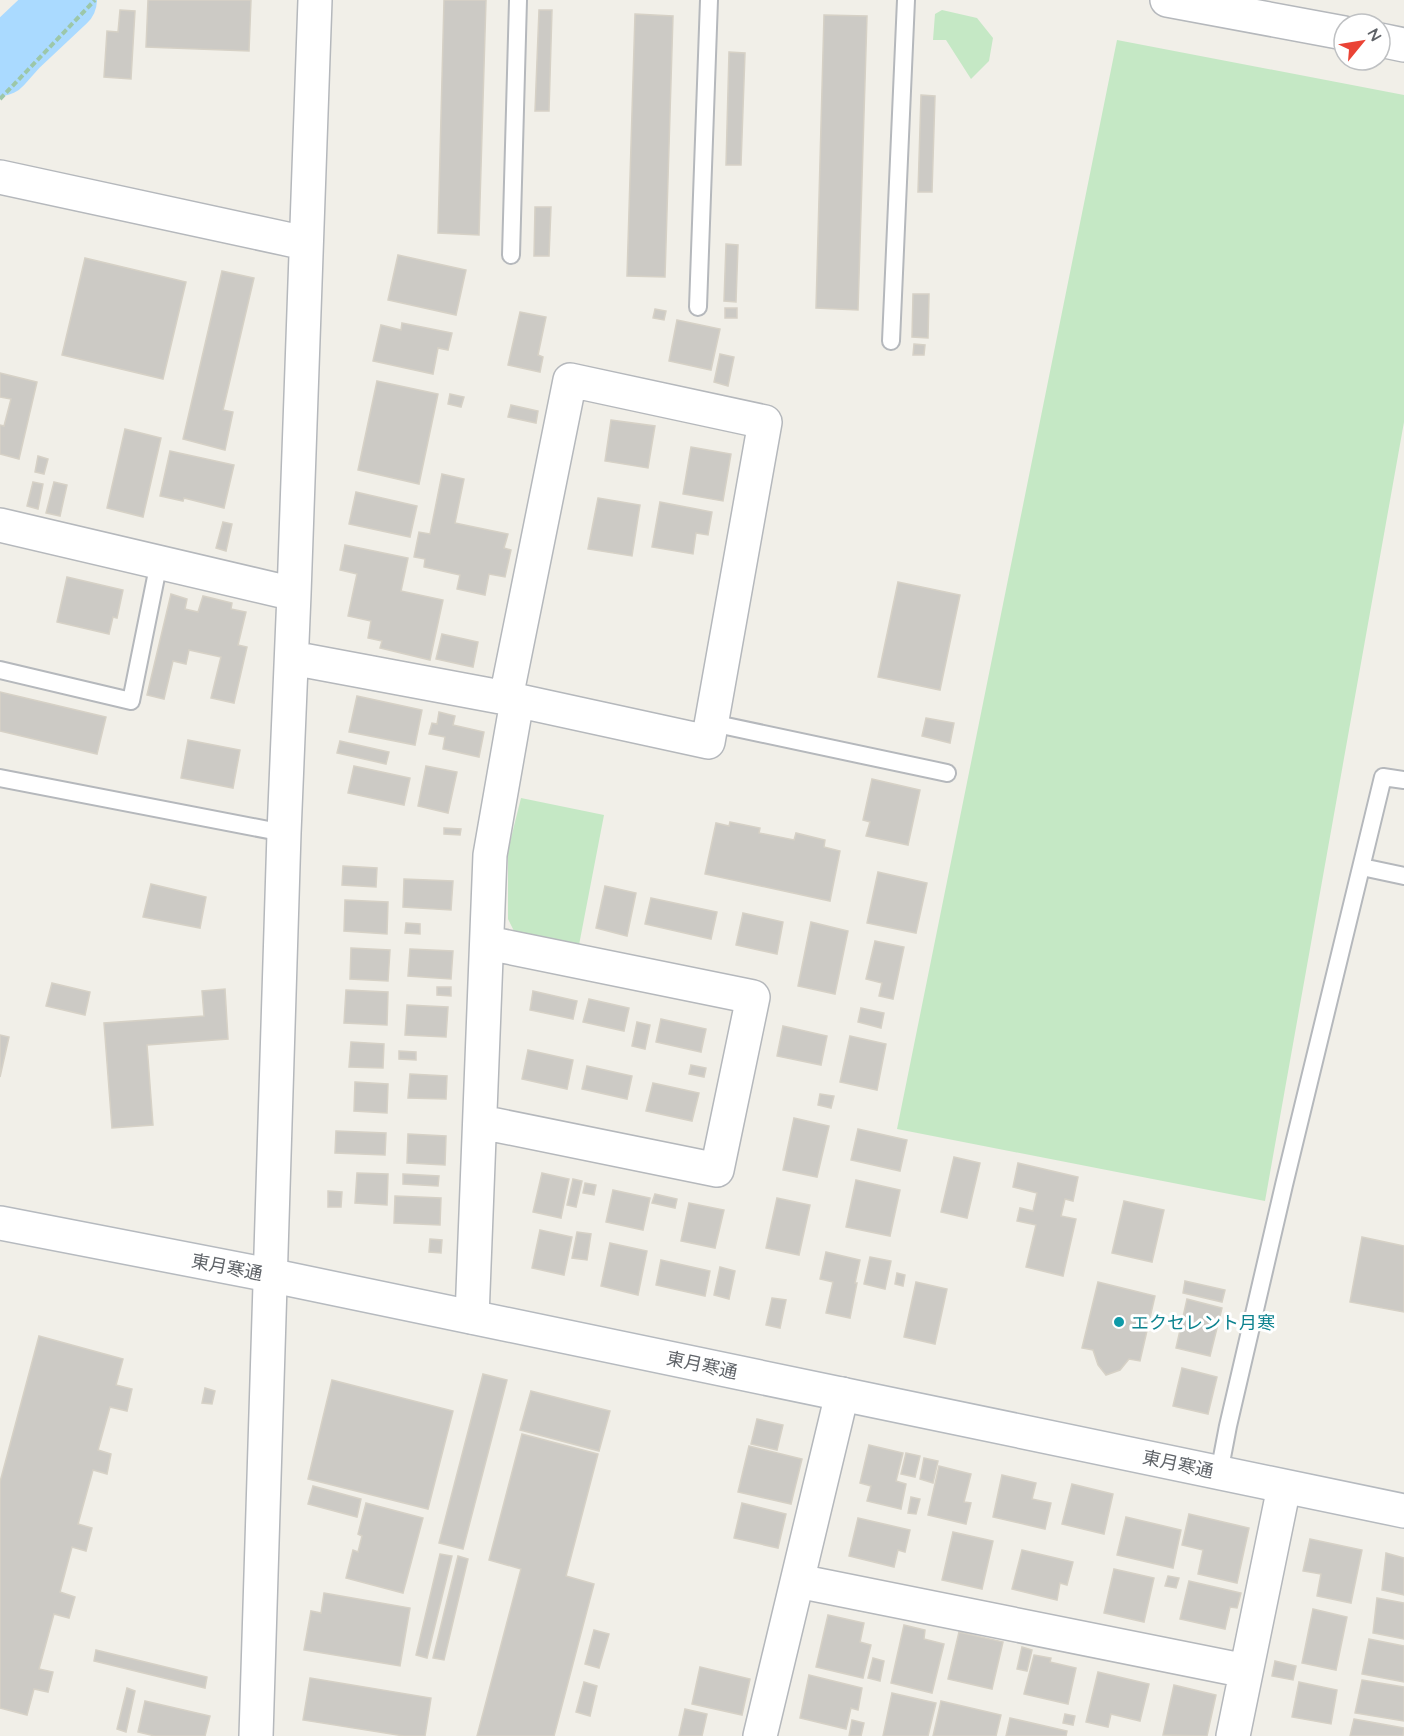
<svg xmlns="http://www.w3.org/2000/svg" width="1404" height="1736" font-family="Quicksand,'Noto Sans JP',sans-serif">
	<rect width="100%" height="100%" fill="#f1efe8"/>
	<path fill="#c5e8c5" d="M942,10L977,18L993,38L989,61L971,79L946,40H933L935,14Z
		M1117,40L1404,95V422L1265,1201L897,1129Z
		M521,798L604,815L579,945L515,933L508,919V850Z"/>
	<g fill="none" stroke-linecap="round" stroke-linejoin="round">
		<path stroke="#aadaff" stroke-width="64" d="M0,64L16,46L65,0"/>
	</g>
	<path fill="#cccac5" stroke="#d6d1c6" stroke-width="1.5" d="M148,0H251L249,51L146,47Z
		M444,0H486L479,235L438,233Z
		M120,10L135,11L131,79L104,77L107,31L118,32Z
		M539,10H552L549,111H535Z
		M635,14L673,16L665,277L627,276Z
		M824,15L867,16L858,310L816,308Z
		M729,52L745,53L741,165H726Z
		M921,95L935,96L932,192H918Z
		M535,207H551L549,256H534Z
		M726,244L738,245L736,302L724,301Z
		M398,255L466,270L456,315L388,300Z
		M85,258L186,282L163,379L62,355Z
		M222,271L254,278L223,410L233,412L225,450L183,439Z
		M913,294H929L928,338L912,337Z
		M725,308H737V318H725Z
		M655,309L666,311L664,320L653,318Z
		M520,312L546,317L538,355L543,357L540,372L508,365Z
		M677,320L720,329L711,370L669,361Z
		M402,323L452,333L448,350L438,348L433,374L373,361L381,325L401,330Z
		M914,344L925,345L924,355H913Z
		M720,354L734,357L728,386L714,382Z
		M0,373L37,382L19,459L0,454V425L4,426L11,399L0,397Z
		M377,381L438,394L419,484L358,470Z
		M450,394L464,397L461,407L448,404Z
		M511,405L538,411L536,423L508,417Z
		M611,420L655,426L648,468L605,461Z
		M125,429L161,438L143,517L107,508Z
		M691,447L731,454L723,501L683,494Z
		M170,451L234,465L224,508L184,498L183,501L160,496Z
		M38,456L48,459L44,474L35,472Z
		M442,474L464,479L455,523L508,534L504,548L511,550L505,577L489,574L485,595L457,589L460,575L424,567L425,559L414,557L419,532L430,534Z
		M33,482L43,484L38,509L27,506Z
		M54,482L67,485L60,516L46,513Z
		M356,492L417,506L410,537L349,524Z
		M598,498L640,505L632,556L588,549Z
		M660,502L712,512L708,535L696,533L693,554L652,547Z
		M223,522L232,524L226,551L216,548Z
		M345,545L408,558L401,591L443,600L430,660L380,648L382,641L368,638L371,621L348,616L357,574L340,570Z
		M67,577L123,590L117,618L113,617L109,634L57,622Z
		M898,582L960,595L940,690L878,677Z
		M171,594L187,599L185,609L198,612L203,596L232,603L231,609L246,612L238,645L247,647L234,703L211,698L221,657L189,650L186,664L173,661L164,699L147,695Z
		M442,634L478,642L473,667L436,659Z
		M0,692L106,717L97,754L0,731Z
		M357,696L422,710L415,745L349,732Z
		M439,712L455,716L453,725L484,732L479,757L443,749L445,737L429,734L432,723L437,724Z
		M926,718L954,723L950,743L922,736Z
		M188,740L240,750L233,788L181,778Z
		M340,741L389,752L386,764L337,753Z
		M354,766L410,778L404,805L348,793Z
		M426,766L457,772L448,813L418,806Z
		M872,779L920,790L908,845L866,836L870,822L863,820Z
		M730,822L760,828L759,833L794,840L796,833L825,840L824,847L840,851L830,901L705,874L716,823L729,826Z
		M444,828L461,829L460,835L444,834Z
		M343,866L377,868L376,887L342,885Z
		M878,872L927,883L916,933L867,923Z
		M404,879L453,881L451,910L403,907Z
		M151,884L206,897L200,928L143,917Z
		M605,886L636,893L627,936L596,928Z
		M651,898L717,912L711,939L645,924Z
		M345,900L388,902L387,934L344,931Z
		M743,913L783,922L777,954L736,945Z
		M811,922L848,931L835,994L798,986Z
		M406,923L420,924V934L405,933Z
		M875,941L904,947L893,999L879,996L882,983L866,979Z
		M351,948L390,950L388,981L350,979Z
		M410,949L453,951L451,979L408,976Z
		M52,983L90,992L85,1015L46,1006Z
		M437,987H451V996L437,995Z
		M225,989L228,1039L147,1045L153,1125L112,1128L104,1023L204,1016L202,991Z
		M346,990L388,992L387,1025L344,1023Z
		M533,991L577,1001L573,1019L530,1010Z
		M589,999L629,1008L624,1031L583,1022Z
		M407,1005L448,1007L446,1037L405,1035Z
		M861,1008L884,1013L881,1028L858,1022Z
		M661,1019L706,1029L701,1052L656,1042Z
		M637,1022L650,1025L645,1049L632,1046Z
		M783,1026L827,1036L821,1065L777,1056Z
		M0,1035L9,1037L0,1077Z
		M850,1036L886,1044L877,1090L840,1082Z
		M351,1042L384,1044L383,1068L349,1067Z
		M528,1050L573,1060L567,1089L522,1079Z
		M399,1051L416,1052V1060L399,1059Z
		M691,1065L706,1068L704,1077L689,1074Z
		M587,1066L632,1076L627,1099L582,1089Z
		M410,1074L447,1076L446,1099L408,1098Z
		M355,1082L388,1084L387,1113L354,1111Z
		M653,1083L699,1093L692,1121L646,1111Z
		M820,1094L834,1096L831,1108L818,1105Z
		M794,1118L829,1126L817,1177L783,1170Z
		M858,1129L907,1140L900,1171L851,1160Z
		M336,1131L386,1133L385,1155L335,1153Z
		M408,1134L446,1136L445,1165L407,1163Z
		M954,1157L980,1163L967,1218L941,1212Z
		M1018,1163L1078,1177L1073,1201L1065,1199L1061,1216L1076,1219L1063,1276L1026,1267L1036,1225L1017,1221L1020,1208L1033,1211L1037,1193L1013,1187Z
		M357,1173L388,1174L387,1205L355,1203Z
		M542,1173L569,1179L561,1218L533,1212Z
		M403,1174L439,1176L438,1186L403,1184Z
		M573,1179L582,1181L576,1207L567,1205Z
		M856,1180L900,1190L890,1236L846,1227Z
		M585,1183L596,1185L594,1195L583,1193Z
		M613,1190L650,1198L643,1230L606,1222Z
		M328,1191L342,1192L341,1207H328Z
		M655,1194L677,1199L675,1208L652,1203Z
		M395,1196L441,1198L440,1225L394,1223Z
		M777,1198L810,1205L799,1255L766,1248Z
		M1124,1201L1164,1210L1152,1262L1112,1253Z
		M689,1203L724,1210L715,1248L681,1241Z
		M540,1230L572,1237L564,1275L532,1268Z
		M577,1232L591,1234L587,1260L572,1258Z
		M1362,1237L1404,1246V1312L1350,1302Z
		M430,1239L442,1240L441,1253L429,1252Z
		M610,1243L647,1251L638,1295L601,1286Z
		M826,1252L860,1260L855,1283H857L850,1318L826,1313L833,1282L820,1279Z
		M870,1257L891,1261L885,1289L864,1284Z
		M661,1260L710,1271L705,1296L656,1285Z
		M720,1267L735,1271L729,1299L714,1295Z
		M897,1273L905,1275L903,1286L895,1284Z
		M1185,1281L1225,1290L1222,1302L1183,1293Z
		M916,1282L947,1289L935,1344L904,1337Z
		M1098,1282L1155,1296L1140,1361L1129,1359L1120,1370L1106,1375L1098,1365L1093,1350L1082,1348Z
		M772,1298L786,1300L780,1328L766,1325Z
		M1187,1299L1222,1308L1210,1356L1176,1348Z
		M39,1336L123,1359L116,1385L132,1389L127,1411L110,1407L98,1450L111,1454L107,1474L93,1470L78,1524L92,1528L86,1551L72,1547L60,1592L75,1597L69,1618L54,1614L39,1669L53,1672L48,1692L34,1689L27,1715L0,1708V1482Z
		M1182,1368L1217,1377L1208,1414L1173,1406Z
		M483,1374L507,1380L463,1549L439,1543Z
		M332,1380L453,1411L428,1509L308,1479Z
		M205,1388L215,1391L212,1404L202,1403Z
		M531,1391L610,1411L599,1451L520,1430Z
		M757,1419L783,1425L777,1450L751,1444Z
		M522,1434L598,1454L566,1576L594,1584L554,1736H477L521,1569L489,1560Z
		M869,1445L903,1453L896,1481L906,1484L901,1509L867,1501L871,1486L860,1483Z
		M749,1446L802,1459L791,1504L738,1492Z
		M906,1453L920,1456L915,1477L901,1474Z
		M924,1458L938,1461L933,1483L920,1479Z
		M939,1466L971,1474L964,1502L971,1503L966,1524L928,1515Z
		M1002,1475L1036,1483L1032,1499L1051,1503L1045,1529L993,1517Z
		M1072,1484L1113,1494L1104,1534L1062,1524Z
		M313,1486L361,1499L357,1517L308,1504Z
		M911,1497L920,1499L916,1514L908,1513Z
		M366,1503L423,1518L403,1593L346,1578L353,1550L358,1552L362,1536L358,1534Z
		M742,1503L786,1514L778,1548L734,1538Z
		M1189,1514L1249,1528L1237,1583L1198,1574L1203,1550L1182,1545Z
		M1126,1517L1181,1530L1173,1568L1117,1555Z
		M858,1518L910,1530L905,1552L898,1550L894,1567L849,1556Z
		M953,1532L993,1541L982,1589L942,1580Z
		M1310,1539L1362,1550L1351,1603L1317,1596L1321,1574L1303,1571Z
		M1022,1550L1073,1562L1067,1585L1060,1583L1057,1600L1012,1589Z
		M1386,1553L1404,1558V1595L1382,1590Z
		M440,1554L452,1556L427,1658L416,1655Z
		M458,1556L468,1559L444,1660L433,1658Z
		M1114,1569L1154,1578L1144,1622L1104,1613Z
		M1168,1576L1179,1578L1176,1588L1165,1586Z
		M1189,1581L1241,1593L1237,1608L1230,1607L1225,1629L1180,1619Z
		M324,1593L410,1608L400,1666L304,1650L311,1611L321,1613Z
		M1377,1598L1404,1603V1639L1373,1633Z
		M1313,1609L1347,1617L1336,1670L1302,1663Z
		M828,1615L864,1623L860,1642L871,1645L863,1678L816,1667Z
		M904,1625L925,1630L924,1639L944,1644L932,1693L891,1683Z
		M594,1630L609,1634L599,1668L585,1664Z
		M959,1632L1003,1642L992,1689L948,1679Z
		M1369,1639L1404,1646V1682L1362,1674Z
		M1022,1647L1032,1650L1027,1671L1017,1669Z
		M96,1650L207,1677L205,1688L94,1661Z
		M1034,1655L1051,1658L1050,1662L1076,1668L1068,1704L1024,1694Z
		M873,1658L884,1661L880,1681L868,1678Z
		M1275,1661L1296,1666L1293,1680L1272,1676Z
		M700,1667L750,1679L742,1715L692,1704Z
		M1098,1672L1149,1684L1140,1721L1111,1714L1108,1727L1086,1722Z
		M809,1675L862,1688L858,1710L851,1708L846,1729L800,1718Z
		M310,1678L431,1698L425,1736H404L303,1720Z
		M1362,1680L1404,1687V1721L1355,1713Z
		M584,1682L597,1686L590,1716L576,1712Z
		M1299,1682L1337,1690L1331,1724L1292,1717Z
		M1174,1685L1216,1695L1207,1736L1163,1735Z
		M127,1688L135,1691L126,1732L117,1729Z
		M892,1693L936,1703L928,1736H883Z
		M145,1701L210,1716L205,1736H155L138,1732Z
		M941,1701L1001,1715L996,1736H933Z
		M685,1709L707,1714L702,1736H679Z
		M1065,1714L1075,1716L1073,1725L1063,1723Z
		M1010,1718L1067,1731L1066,1736H1006Z
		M1354,1719L1404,1728L1403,1736H1350Z
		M852,1720L864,1723L861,1736H849Z"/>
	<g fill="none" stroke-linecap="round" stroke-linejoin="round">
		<defs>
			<path id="lane" d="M511,255L518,0
				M698,307L709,0
				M891,341L906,0
				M0,670L131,701L159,562
				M712,723L947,773
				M0,778L284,833
				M1362,867L1404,876
				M1219,1473L1228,1426L1284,1185L1383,777L1404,780"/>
			<path id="street" d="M1167,0L1344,33
				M1380,40L1404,45
				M0,177L305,243
				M0,525L294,594
				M292,658L506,698L708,742L765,422L570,380L506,698
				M481,1122L717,1170L753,997L488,943
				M472,1317L490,855L517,701
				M798,1581L1246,1671
				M256,1736L284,833L294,594L315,0
				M760,1736L842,1394
				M1233,1736L1284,1487"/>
			<path id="secondary" d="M0,1223L269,1275L1404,1511"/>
		</defs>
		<use href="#lane" stroke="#b5b8bc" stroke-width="20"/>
		<use href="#street" stroke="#b5b8bc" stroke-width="36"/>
		<use href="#secondary" stroke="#b6babf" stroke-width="36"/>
		<path stroke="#9cc7a9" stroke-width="4" stroke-dasharray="6 3" stroke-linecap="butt" d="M0,99L95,0"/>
		<use href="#lane" stroke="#fff" stroke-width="16"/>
		<use href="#street" stroke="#fff" stroke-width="33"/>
		<use href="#secondary" stroke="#fff" stroke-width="33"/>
	</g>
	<circle fill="#0f9aa8" stroke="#fff" stroke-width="2" cx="1119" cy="1322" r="6"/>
	<g text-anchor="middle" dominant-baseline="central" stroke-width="6" stroke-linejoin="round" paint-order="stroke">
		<g font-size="18" fill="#5f6368" stroke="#fff">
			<text transform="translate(227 1267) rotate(11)">東月寒通</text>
			<text transform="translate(702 1365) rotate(12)">東月寒通</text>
			<text transform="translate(1178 1464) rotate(12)">東月寒通</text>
		</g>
		<g font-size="18" fill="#0d838f" stroke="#fff" text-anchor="start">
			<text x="1131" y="1322">エクセレント月寒</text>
		</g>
	</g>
	<g transform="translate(1362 42) rotate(60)"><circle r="28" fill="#ffffff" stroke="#bfc1c3" stroke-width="1.5"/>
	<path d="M0-4.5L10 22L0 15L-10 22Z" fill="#ea4335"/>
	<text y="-9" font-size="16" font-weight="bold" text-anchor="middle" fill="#5f6368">N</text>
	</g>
</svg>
